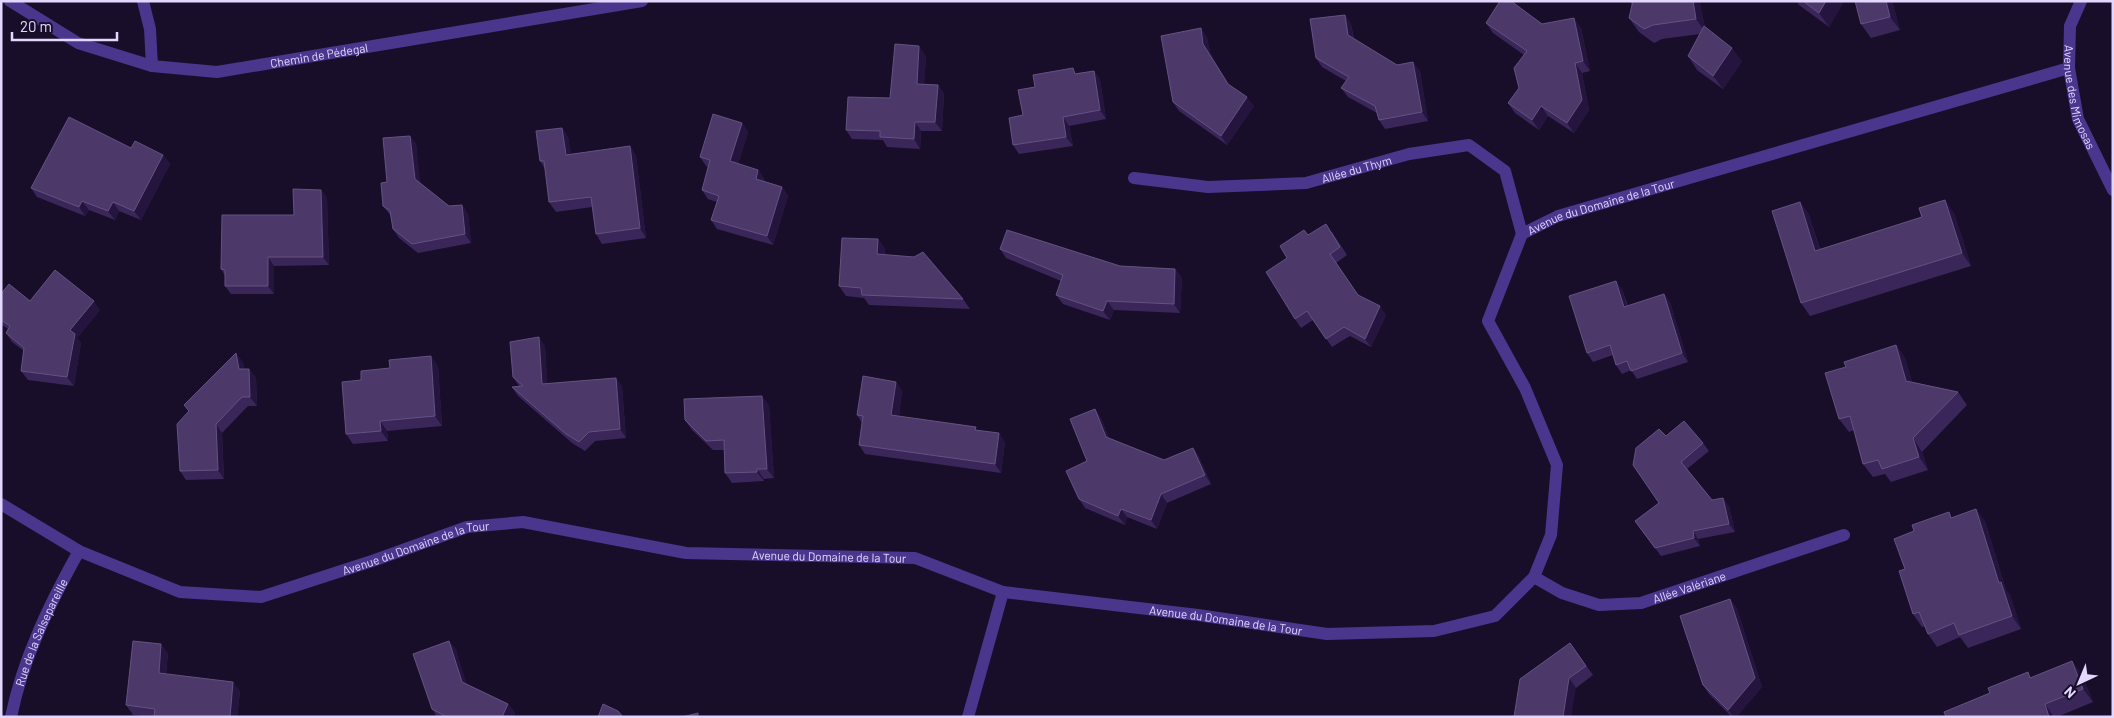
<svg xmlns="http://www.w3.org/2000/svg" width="2114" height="718" font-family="Barlow,sans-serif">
	<rect width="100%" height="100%" fill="#180e29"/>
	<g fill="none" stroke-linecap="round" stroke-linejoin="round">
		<g stroke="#4a368c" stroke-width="12">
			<path id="s1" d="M10,1L78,43L152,66L217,72L642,1"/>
			<path d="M143,1L150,29L152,66"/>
			<path id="s2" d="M1134,178L1208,187L1306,183L1409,154L1469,145L1505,171L1522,234"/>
			<path id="s3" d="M1,504L79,551L180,592L261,597L375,560L467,527L523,522L686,553L915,558L1003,592L1198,615L1327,634L1434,631L1495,616L1534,577L1551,535L1557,465L1525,388L1488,321L1522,234L1558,216L2069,68"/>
			<path id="s4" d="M1534,577L1562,593L1599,605L1641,603L1844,535"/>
			<path id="s5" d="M11,717C23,658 50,603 79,551"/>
			<path d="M968,717L1003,592"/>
		</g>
		<path stroke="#4a368c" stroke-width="12" id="s6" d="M2081,1L2070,26L2069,68L2078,119L2113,190"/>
	</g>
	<path fill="#3a2659" d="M1629,1H1699L1705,27L1742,61L1723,89L1697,70L1688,56L1700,34L1662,39L1654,43L1639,32L1629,18L1632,5Z
		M1796,1H1844L1829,27L1799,5Z
		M1892,1L1900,30L1871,38L1861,24Z
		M1345,15L1351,24L1354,39L1397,65L1420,71L1428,121L1385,129L1379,120L1377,113L1348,97L1341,88L1346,81L1322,67L1316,58Z
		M1486,23L1542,24L1581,28L1590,71L1582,73L1589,110L1574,133L1548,116L1539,130L1515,113L1508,103L1519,88L1524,55L1493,33Z
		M1207,37L1210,53L1229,85L1254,106L1227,145L1179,111L1173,102Z
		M926,56L924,84L938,85L944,94L942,131H921L920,149L887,147L883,140L852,139L846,130L890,98Z
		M1094,71L1100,80L1106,119L1069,126L1073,146L1019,154L1013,145L1023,115L1035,87L1077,73Z
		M742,123L748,132L738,164L758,170L764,178V181L782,187L788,196L773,245L717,229L711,220L717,202L708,199L702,190L708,167L706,166L700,157Z
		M562,128L568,137L571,154L630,146L636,156L646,238L602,244L596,234L592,207L556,212L549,202L545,169L540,161Z
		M410,136L416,144L420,184L449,206L462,205L468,214L471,243L418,253L399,238L393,229L391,216L383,206L387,182Z
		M131,148L163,155L170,164L141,220L119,211L115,220L89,210L85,216L37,197L31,188Z
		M321,190L327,198L329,265L274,266V294H231L225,286V276L221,269L294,215Z
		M1800,202L1809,215L1820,249L1922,217L1954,213L1971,266L1810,316L1801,303Z
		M1332,232L1347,255L1336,263L1358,296L1386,315L1371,347L1350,336L1332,347L1313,320L1301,328L1295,319L1287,258L1308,235Z
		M878,239L885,249V255L963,299L970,309L869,305L864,298L846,296L839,286Z
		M1000,249L1120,266L1175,269L1182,278L1180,313L1114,310L1110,320L1063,304L1056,295L1061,281L1006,258Z
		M1622,289L1628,306L1664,294L1670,302L1688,362L1637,379L1631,370L1622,374L1616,365L1613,355L1593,362L1587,353Z
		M1,294L30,301L100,310L77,338L81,343L74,386L28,380L21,371L24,351L12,342L6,333L8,329L1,324Z
		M1896,345L1905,358L1912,382L1958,392L1967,405L1922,452L1928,470L1891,482L1885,474L1873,477L1863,464L1854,430L1849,432L1839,419L1846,367Z
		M545,346L547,384L616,378L622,387L626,438L595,441L585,451L572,443L518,396L512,387L519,386L513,377Z
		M243,362L244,369H249L256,378L257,406H248L222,433L224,479L186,480L180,471L189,411L184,405Z
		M438,366L442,426L387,431L388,441L353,444L346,434L361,380Z
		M902,390L899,416L978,430L1005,442L1001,473L865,454L859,445L862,423L857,415Z
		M769,405L774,478L764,479V481L732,483L725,473L724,450H713L692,430L685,420Z
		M1095,409L1101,418L1109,438L1164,460L1193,448L1199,457L1211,484L1167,503L1157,529L1127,517L1125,525L1085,508L1079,499L1087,461Z
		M1666,436L1703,443L1709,451L1687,469L1712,500L1729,506L1735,532L1698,539L1700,546L1661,556L1635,521L1659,503Z
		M1952,517L1985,521L2006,590L2010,595L2021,629L1968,648L1960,637L1937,647L1928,634L1925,626L1922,627L1913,614L1905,569Z
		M1730,599L1737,609L1762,687L1736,717H1732L1709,694L1703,685Z
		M449,641L456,650L466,684L508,704L515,713L513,717H437L432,709Z
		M1570,643L1593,675L1576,688L1514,717Z
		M168,653L166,674L240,691L237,717H151L133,715L126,705Z
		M2082,674L2093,702L2057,717H1946L2031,677Z"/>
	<path fill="#25153e" d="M1693,1H1699L1700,2L1706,33L1696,19Z
		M1826,1H1844L1829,27L1819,13Z
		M1886,1H1892L1900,30L1890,17Z
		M1345,15L1351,24L1354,44L1348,35Z
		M1574,18L1581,28L1590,71L1583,61Z
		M1201,28L1207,37L1210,53L1234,93L1203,44Z
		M919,46L926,56L924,93L917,84Z
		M1732,48L1742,61L1723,89L1713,76Z
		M1413,62L1420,71L1428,121L1422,112Z
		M1575,63L1582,73L1589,110L1574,133L1567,123Z
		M1094,71L1100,80L1106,119L1100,110Z
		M938,85L944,94L942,131L935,122Z
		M1247,97L1254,106L1227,145L1221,136Z
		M1541,106L1548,116L1539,130L1532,120Z
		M1063,117L1069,126L1073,146L1066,137Z
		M915,122L921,131L920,149L914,139Z
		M742,123L748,132L736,170L730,161Z
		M562,128L568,137L573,164L566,155Z
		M410,136L416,144L421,188L415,179Z
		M630,146L636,156L646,238L640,228Z
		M163,155L170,164L141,220L134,211Z
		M758,170L764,178L762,188L756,179Z
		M782,187L788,196L773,245L767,236Z
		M321,190L327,198L329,265L323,257Z
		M1945,200L1954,213L1971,266L1962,253Z
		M82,201L89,210L85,216L79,207Z
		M113,202L119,211L115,220L108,211Z
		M1800,202L1809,215L1824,264L1815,251Z
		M462,205L468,214L471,243L465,234Z
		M878,239L885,249L884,264L877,254Z
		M268,257L274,266V294L268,286Z
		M1175,269L1182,278L1180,313L1174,304Z
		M1616,281L1622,289L1630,316L1624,307Z
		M1664,294L1670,302L1688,362L1682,353Z
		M94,301L100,310L77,338L81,343L74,386L67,377L70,330Z
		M1107,301L1114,310L1110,320L1103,311Z
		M1380,306L1386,315L1371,347L1365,339Z
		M539,337L545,346L548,393L542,384Z
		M1896,345L1905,358L1916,394L1906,381Z
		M236,353L243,362L245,378L239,369Z
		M431,356L438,366L442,426L435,416Z
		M249,369L256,378L257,406L250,397Z
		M616,378L622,387L626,438L620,429Z
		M896,382L902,390L898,423L891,415Z
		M762,396L769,405L774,478L767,469Z
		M1095,409L1101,418L1112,446L1106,437Z
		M380,421L387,431L388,441L381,431Z
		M216,424L222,433L224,479L218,470Z
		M999,433L1005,442L1001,473L995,464Z
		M1913,438L1922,452L1928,470L1919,457Z
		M1193,448L1199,457L1211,484L1205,475Z
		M757,469L764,479V481L757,472Z
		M1161,494L1167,503L1157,529L1151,520Z
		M1723,498L1729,506L1735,532L1729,524Z
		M1121,509L1127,517L1125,525L1118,516Z
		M1976,509L1985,521L2006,590L2010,595L2021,629L2012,616L1999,583Z
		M1693,531L1698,539L1700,546L1694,538Z
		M1730,599L1737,609L1762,687L1736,717H1733L1728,710Z
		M449,641L456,650L469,691L462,682Z
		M161,644L168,653L165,682L159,673Z
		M2072,661L2082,674L2093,702L2083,689Z
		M1569,678L1576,688L1571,717H1563Z
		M233,682L240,691L237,717H230Z
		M508,704L515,713L513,717H502Z
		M2045,704L2054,717H2049Z"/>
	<path fill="#4c396a" stroke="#645282" d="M1500,1H1511L1542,24L1574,18L1583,61L1575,63L1582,100L1567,123L1541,106L1532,120L1508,103L1519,88L1514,68L1527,51L1486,23Z
		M1633,1H1693L1696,19L1653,25L1644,29L1629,18Z
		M1803,1H1826L1819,13Z
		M1855,1H1886L1890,17L1861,24Z
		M1345,15L1348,35L1397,65L1413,62L1422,112L1379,120L1375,106L1341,88L1349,77L1316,58L1310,19Z
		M1704,26L1732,48L1713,76L1688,56Z
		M1201,28L1203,44L1228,84L1247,97L1221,136L1173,102L1161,36Z
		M895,44L919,46L917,84L938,85L935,122H915L914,139L880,137V131L846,130L848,97L890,98Z
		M1073,68L1075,74L1094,71L1100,110L1063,117L1066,137L1013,145L1009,118L1023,115L1018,90L1035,87L1033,75Z
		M713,114L742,123L730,161L758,170L756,179L782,187L767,236L711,220L719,196L702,190L710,160L700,157Z
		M69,117L131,148L135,141L163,155L134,211L113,202L108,211L82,201L79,207L31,188Z
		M562,128L566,155L630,146L640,228L596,234L591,197L549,202L544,161H540L536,131Z
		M410,136L415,179L449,206L462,205L465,234L412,244L393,229L390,211L383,206L381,183L387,182L383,138Z
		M293,189L321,190L323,257H268V286H225V270L221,269L222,215H294Z
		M1945,200L1962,253L1801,303L1772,211L1800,202L1815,251L1922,217L1919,208Z
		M1326,224L1340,247L1330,254L1358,295L1380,306L1365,339L1344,327L1326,339L1307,311L1295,319L1266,272L1287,258L1280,246L1304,230L1308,235Z
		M1007,230L1120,266L1175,269L1174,304L1107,301L1103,311L1056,295L1063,275L1000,249Z
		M842,238L878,239L877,254L914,257L923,252L963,299L862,295L861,288L839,286Z
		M55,270L94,301L70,330L75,334L67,377L21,371L24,348L6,333L10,326L1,320V294L9,284L30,301Z
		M1616,281L1624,307L1664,294L1682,353L1631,371L1627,361L1616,365L1610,345L1587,353L1569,296Z
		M539,337L542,384L616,378L620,429L589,432L579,442L566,434L512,387L523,386L513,377L510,342Z
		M1896,345L1906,381L1958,392L1913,438L1919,457L1882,469L1878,460L1863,464L1850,416L1839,419L1825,373L1846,367L1844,362Z
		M236,353L239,369H249L250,397H242L216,424L218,470L180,471L177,424L189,411L184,405Z
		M431,356L435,416L380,421L381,431L346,434L342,382L361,380V371L390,368L389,360Z
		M863,376L896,382L891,415L976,427L975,430L999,433L995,464L859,445L863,416L857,415Z
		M762,396L767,469H757V472L725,473L724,440L706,441L685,420L684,399Z
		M1095,409L1106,437L1164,460L1193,448L1205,475L1161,494L1151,520L1121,509L1118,516L1079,499L1066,471L1087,461L1070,419Z
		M1684,421L1703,443L1681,462L1712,500L1723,498L1729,524L1693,531L1694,538L1655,548L1635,521L1659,503L1633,465L1636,448L1659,429L1666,436Z
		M1976,509L1999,583L2001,582L2012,616L1959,635L1954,623L1928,634L1919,612L1913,614L1899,571L1905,569L1894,539L1914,531L1912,525L1949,512L1951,518Z
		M1730,599L1755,678L1728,710L1703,685L1680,616Z
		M133,641L161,644L159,673L233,682L230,717H154L155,709L126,705Z
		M449,641L462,682L508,704L502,717H447L432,709L413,654Z
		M1570,643L1586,666L1569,678L1563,717H1514L1520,679Z
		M2072,661L2083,689L2045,704L2049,717H1946L1944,712L1990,693L1988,688L2028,672L2030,678Z
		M603,704L618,711L623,717H598Z
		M698,713V717H682Z"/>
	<g text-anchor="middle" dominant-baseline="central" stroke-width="4" stroke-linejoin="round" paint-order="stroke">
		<g font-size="12" fill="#e3d7ff" stroke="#180e29">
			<text stroke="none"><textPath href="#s1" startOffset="326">Chemin de Pédegal</textPath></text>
			<text stroke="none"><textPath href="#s6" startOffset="100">Avenue des Mimosas</textPath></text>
			<text stroke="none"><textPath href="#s2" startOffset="225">Allée du Thym</textPath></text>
			<text stroke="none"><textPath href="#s3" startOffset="2049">Avenue du Domaine de la Tour</textPath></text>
			<text stroke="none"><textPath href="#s3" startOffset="444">Avenue du Domaine de la Tour</textPath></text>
			<text stroke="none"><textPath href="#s3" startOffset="864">Avenue du Domaine de la Tour</textPath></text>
			<text stroke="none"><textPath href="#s4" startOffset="164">Allée Valériane</textPath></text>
			<text stroke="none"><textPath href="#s3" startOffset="1269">Avenue du Domaine de la Tour</textPath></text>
			<text stroke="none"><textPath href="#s5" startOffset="90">Rue de la Salsepareille</textPath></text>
		</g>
	</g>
	<rect width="2114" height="718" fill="none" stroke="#e3d7ff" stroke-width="5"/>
	<g transform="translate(2079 683) rotate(224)" stroke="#180e29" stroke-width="4" paint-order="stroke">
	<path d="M0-4L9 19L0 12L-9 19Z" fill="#e3d7ff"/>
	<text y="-8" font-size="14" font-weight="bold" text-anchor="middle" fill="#e3d7ff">N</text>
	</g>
	<path d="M12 32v8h105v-8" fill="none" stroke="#e3d7ff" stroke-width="2.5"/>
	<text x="20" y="32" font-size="15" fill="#e3d7ff" stroke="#180e29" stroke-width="4" paint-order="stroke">20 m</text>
</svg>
